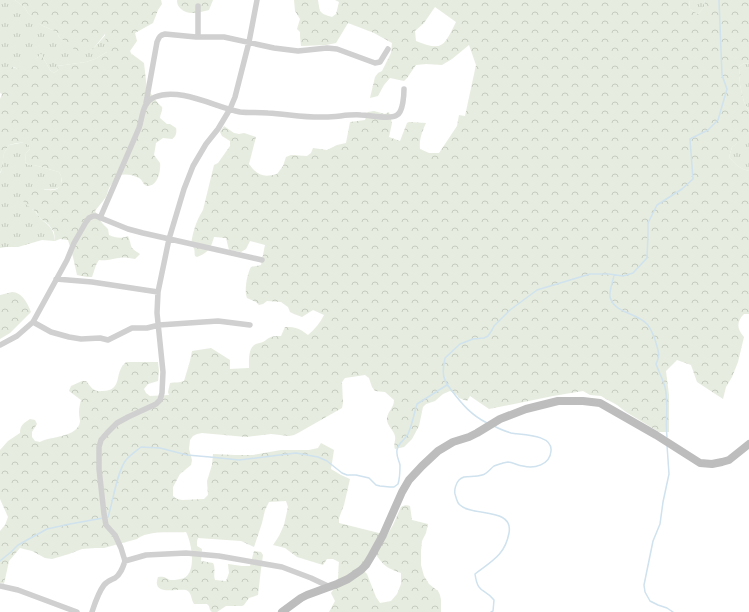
<svg xmlns="http://www.w3.org/2000/svg" width="749" height="612" font-family="'Work Sans',sans-serif">
	<defs>
		<pattern id="grass-tufts" width="24" height="20" patternUnits="userSpaceOnUse"><rect width="24" height="20" fill="#e6ecdf"/><path d="M3 7l-1-3M5 7V3M7 7l1-3M15 17l-1-3M17 17v-4M19 17l1-3" fill="none" stroke="#c6cbc0"/></pattern>
		<pattern id="forest-crowns" width="20" height="18" patternUnits="userSpaceOnUse"><rect width="20" height="18" fill="#e6ecdf"/><path d="M2 6a3 3 0 1 1 6 0M12 15a3 3 0 1 1 6 0" fill="none" stroke="#c6cbc0"/></pattern>
	</defs>
	<rect width="100%" height="100%" fill="#fff"/>
	<path fill="url(#grass-tufts)" d="M0,0H15L25,8L28,13L41,25L57,32L59,37L78,51H83L93,49L109,31L107,52L95,59L86,62L57,66L58,70L54,73L50,70L41,54C35,62 24,62 18,69L14,67L0,69Z
		M689,0H705L704,7L698,14L690,9Z
		M744,63L749,64V111L744,102L740,85L739,67Z
		M749,132V171C740,169 735,164 729,157L732,147L746,136Z
		M20,143H25L29,145L30,149L26,153L25,162L29,165H34L59,172L61,176V186C56,190 51,190 44,189L32,209C36,212 38,215 41,219C50,227 53,227 55,241L42,240L18,247H6L0,248V173L1,172L4,153L9,145Z"/>
	<path fill="url(#forest-crowns)" fill-rule="evenodd" d="M15,0H161L162,4L158,10L153,23L135,33L137,41L130,51L132,55V54L144,63L147,90C153,95 156,102 162,107C163,111 160,114 160,118L167,124H170L176,128C177,132 176,137 172,139L163,138L156,143L154,155L160,163C161,170 158,186 148,186C143,186 143,180 139,178C132,174 125,174 118,175L109,188L106,197L95,211L102,223L108,229L109,235C116,238 121,239 128,236C133,248 128,246 140,254L135,259C129,258 124,257 119,258C110,259 108,261 99,260L96,265L92,277H87L77,275L73,257L68,240L60,239L55,241L54,232L49,225L41,219L36,212L24,203L23,199L26,189C29,188 32,188 35,188C43,189 58,194 61,184C62,179 61,175 59,172L34,165H29L25,162L26,153L30,149L29,145C22,141 16,143 9,145L4,153L2,168L0,173V99L2,94L0,93V69C6,66 11,66 18,69C20,66 25,62 29,60C35,58 36,60 41,54L50,70L54,73L58,70L57,66L86,62L95,59L107,52L105,34L93,49L83,52L78,51L74,49L59,37L57,32L41,25L37,22L28,13L25,8Z
		M177,0H213L209,10C200,12 188,16 181,9C178,6 177,4 177,0Z
		M294,0H318C320,13 319,13 332,17L336,14L339,2L335,0H689L690,9L698,14L704,7L705,0H749V64L744,63L739,67L740,85L744,102L749,111V132L747,136L732,147L729,157C735,164 740,169 749,171V314H744C736,322 737,329 744,337L743,341L738,362L732,377L726,387L723,399L697,382L691,365L677,360L666,371L669,395V432H659L626,412L617,405L606,399L601,396L590,395L583,391L553,396L489,409L470,396L467,401L459,398L457,395L450,391L443,394L435,401L426,404L423,407L419,426L412,439L404,447L395,449C393,444 396,441 395,436C394,430 386,425 387,418C388,411 394,408 394,400L385,392L375,391L372,387L369,378L365,375L345,378L342,382L343,403L342,408L298,433L294,435L289,436L271,434L246,437L202,433L197,434L193,436L190,440L189,449L192,460L191,465L180,474L173,487V496L177,499L182,500L204,499L208,495L207,481L212,465L213,454L235,455H253L281,450H309L318,448L321,443L334,450L331,469L341,475L350,479L344,505L339,518V523L387,535L393,525L401,507C404,505 407,505 410,506L412,520L428,524L426,533L422,541L421,551V565L424,576L429,584L438,591L440,595L441,600V612H329L335,601L331,593C333,590 336,587 337,584C339,577 338,569 339,562L333,559H327L323,565L297,557L285,548L273,545L279,536L284,525L288,507L286,501L269,502L265,510L262,523L254,547L241,541L198,538L197,541V546L202,549L201,561L213,563C216,568 213,575 215,580L226,581L229,573L228,564L242,566H250L254,551L261,552L263,555L261,569L258,595L249,598L244,605L242,606H226L217,612H212L210,610L209,606L207,604H194C191,600 192,592 186,590C177,588 151,597 158,577C165,576 165,578 170,580C173,580 177,580 180,579C198,577 192,543 186,532C171,533 148,530 137,539L104,548H95L82,549L69,554L52,559L45,558L32,551L20,548L9,561L4,584L0,583V531L5,525L8,517L0,499V450L8,441L20,433C20,425 24,423 30,419L35,420L37,424L32,432V437L35,441L40,442C50,436 77,438 80,422C80,419 79,416 79,412C79,408 80,404 81,400L69,391L71,386L82,381H86C92,388 93,392 103,391C124,390 113,373 126,362H158L159,371L158,381L148,384L144,389L146,393L150,396L169,395L168,392L170,383C175,382 179,383 184,381L190,361L192,351L211,348L230,360V369L249,368C249,361 248,347 256,344C258,343 261,343 263,342C265,341 268,338 271,337C273,336 278,336 281,336L285,327C296,327 299,328 308,335C315,329 320,323 324,315L313,310L302,317L294,314L290,312L288,307L281,302L267,301L263,304L259,305L256,302L247,298C244,291 247,274 251,267L261,265L265,245L250,241L246,249L241,252L229,250L226,238L214,237C211,248 208,253 197,257L195,256C194,252 196,248 191,246C192,234 196,221 203,210L214,165L218,163L230,146V141L222,136L220,132L224,126L234,133L239,134L244,133L256,137L249,164C257,175 263,178 277,174L283,166L286,157L291,155L307,156L311,153L313,148L327,150L337,145L346,143L350,122L365,120L368,112L374,111L385,114L389,112L392,123L389,137L400,141L407,123L409,122L426,123C422,132 419,139 420,149L429,153H439L457,126L459,115L465,116L476,65L469,45L452,59L442,65L426,64L416,65L407,78L404,81L390,78L384,85L378,96L370,98L375,77L378,73L382,71L391,53L392,43L374,33L348,23L336,43L326,45L301,46L300,36V32L297,29L300,19L295,11ZM435,7L456,22C444,46 443,52 416,41L415,31L424,23ZM372,549C383,564 383,567 401,573V584L397,594L391,601L380,603L376,597L367,574L360,567Z
		M12,292C22,292 28,304 31,312L10,333L0,339V295Z"/>
	<g fill="none" stroke-linecap="round" stroke-linejoin="round">
		<path stroke="#cfe2ee" stroke-width="1.5" d="M614,275C613,282 609,290 610,297C615,314 636,312 647,324C650,327 655,338 656,343C659,353 660,355 656,364C659,372 663,380 665,387C669,404 665,421 667,437
			M487,423C471,415 462,404 452,391C448,386 445,382 444,377C442,371 444,364 445,358L460,344L473,339L484,338L488,336L492,330L494,326L510,310L537,290L590,274H609L623,276L633,273L647,258L648,234V223L657,205L682,189L693,179L690,139L708,130L718,120L727,89L722,75L719,0
			M667,445L669,474L663,502L660,524L653,541L644,585L645,592L650,601L658,605L667,608L673,612
			M106,518L108,517C113,502 117,471 126,460C130,455 136,451 141,447L160,448L187,455L210,457L239,460L296,453L318,457L327,461L342,473L347,475H356L369,478L376,485L380,486L390,487H394L398,484C400,478 400,471 400,465C399,460 396,456 397,450C398,443 405,440 408,434C412,425 414,414 417,404L447,385
			M0,561L11,552L18,545L47,529L70,524L103,518
			M491,612L493,611L494,600C484,587 478,595 475,574C492,561 505,555 509,533C514,507 472,517 460,505C457,503 456,497 455,494C454,490 456,483 459,480C461,478 461,478 464,477C470,476 476,477 482,475C487,474 490,469 494,466C496,465 500,464 503,463C503,463 508,462 508,462C513,462 518,466 523,466C534,469 550,465 551,451C553,434 521,435 511,433C505,431 499,429 494,426"/>
		<path stroke="#d0d0d0" stroke-width="5.5" d="M198,37V6
			M146,103L157,42C159,37 160,35 165,34L196,37H224L274,48L298,51L327,48L337,49L375,63L380,62L388,49
			M100,218L139,128C143,116 142,102 155,97C180,87 215,107 240,112C249,113 258,112 268,113C287,114 306,118 325,117C337,117 349,114 361,115C370,115 390,120 397,115C403,112 404,95 404,89
			M56,279L92,282L158,292
			M33,322L51,332L69,337L81,339L100,338L108,340L132,328H147L159,325L218,321L250,325
			M0,345L17,336L33,322L67,260L74,243L86,222L89,218L93,216H96L128,229L143,233L262,260
			M125,561L121,548L115,535L106,525L104,514L99,469V447L101,440L107,433L117,423L128,417L156,404L160,400L162,393L163,372L157,313L158,292L169,239L184,189L193,166L206,144L218,129L230,109L235,97L249,42L257,0
			M0,586L18,590L77,612
			M92,612C95,603 98,593 104,585C107,581 111,580 115,578C121,574 123,567 125,561L146,555L186,553L219,556L282,567L311,578L330,587"/>
		<path stroke="#bdbdbd" stroke-width="8" d="M282,612L301,598L307,595L337,584L348,579L361,570L366,565L372,555L383,535L402,492L409,480L422,466L438,451L453,442L469,437L477,433L500,419L526,409L558,401H583L600,403L656,435L700,463L712,464L722,462L729,460L749,444"/>
	</g>
</svg>
